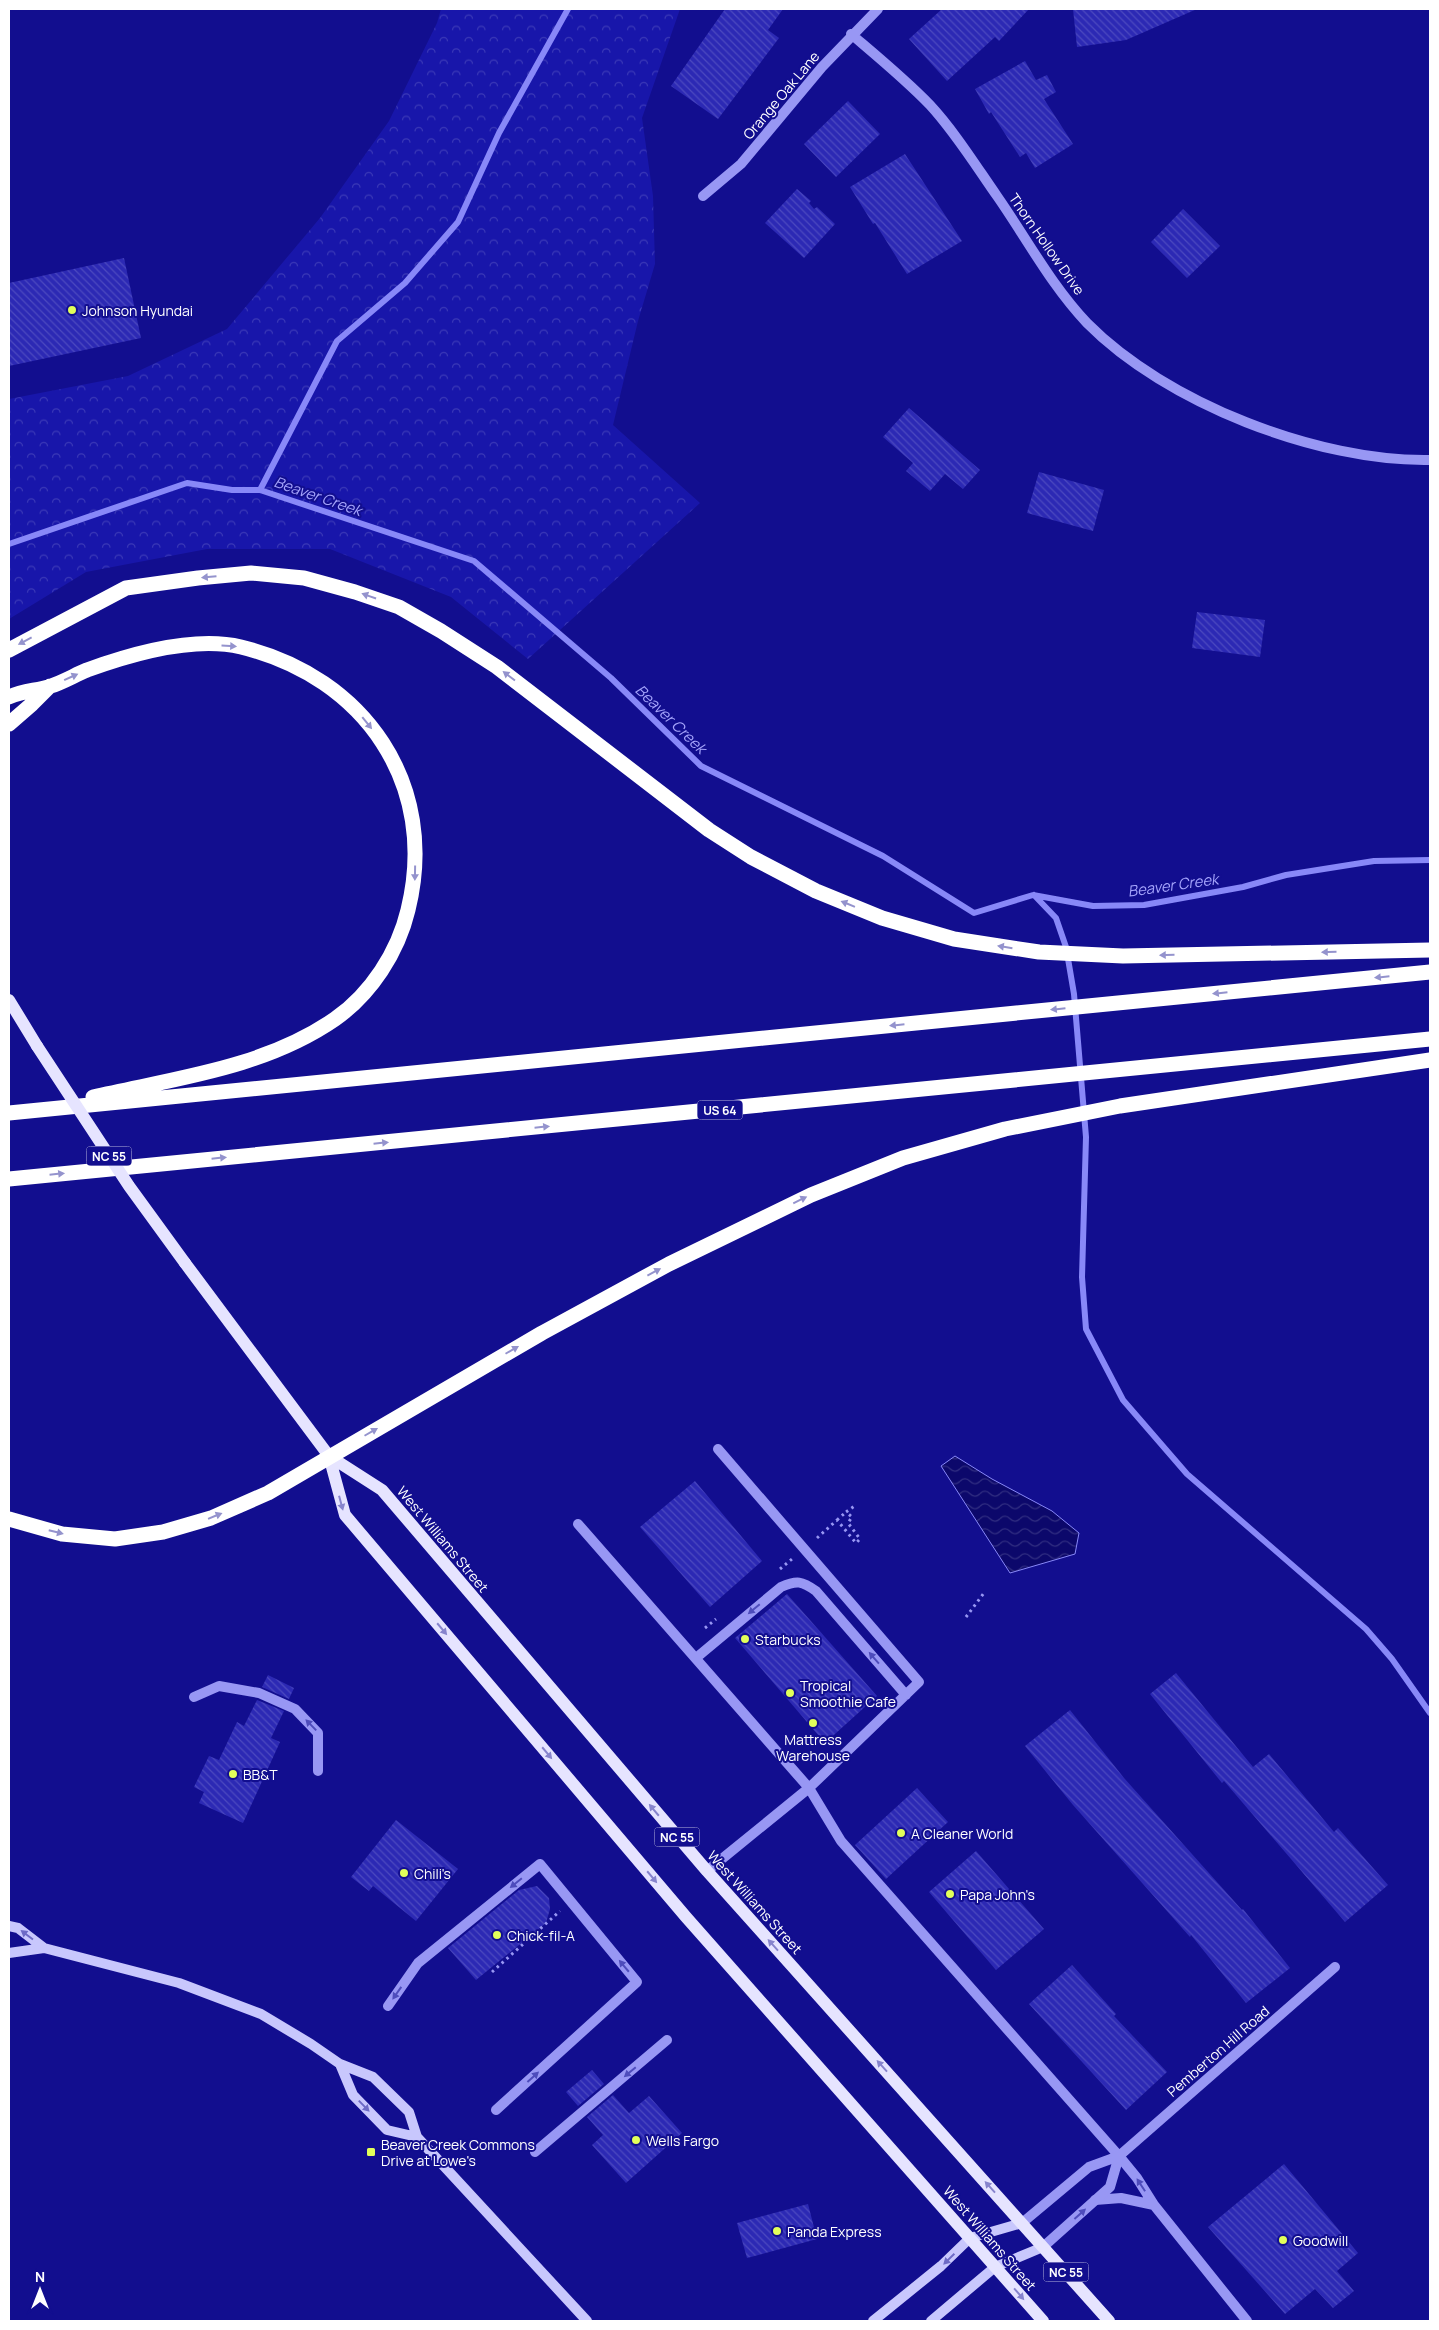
<svg xmlns="http://www.w3.org/2000/svg" width="1439" height="2330" font-family="Manrope,sans-serif">
	<defs>
		<pattern id="forest-crowns" width="20" height="18" patternUnits="userSpaceOnUse" patternTransform="scale(1.25)"><rect width="20" height="18" fill="#1816aa"/><path d="M2 6a3 3 0 1 1 6 0M12 15a3 3 0 1 1 6 0" fill="none" stroke="#3b39b7"/></pattern>
		<pattern id="water-waves" width="16" height="10" patternUnits="userSpaceOnUse" patternTransform="scale(1.25)"><rect width="16" height="10" fill="#0c086b"/><path d="M0 5q4-4 8 0t8 0" fill="none" stroke="#302d81"/></pattern>
		<pattern id="building-back-hatch" width="6" height="6" patternUnits="userSpaceOnUse" patternTransform="scale(1.25)"><rect width="6" height="6" fill="#2c29b4"/><path d="M-1 5l2 2M0 0l6 6M5-1l2 2" fill="none" stroke="#4c49bf"/></pattern>
	</defs>
	<rect width="100%" height="100%" fill="#120e8f"/>
	<path fill="url(#forest-crowns)" d="M441,9H680L642,118L653,196L655,264L638,321L613,425L700,503L528,659L451,597L330,549H207L86,572L9,619V399L128,376L227,329L320,218L389,121L437,23Z"/>
	<path fill="url(#water-waves)" stroke="#8888f8" d="M955,1456L992,1479L1052,1511L1079,1533L1075,1554L1010,1573L941,1466Z"/>
	<g fill="none" stroke-linecap="round" stroke-linejoin="round">
		<path stroke="#8888f8" stroke-width="6" d="M260,490L337,341L405,283L458,222L499,133L568,9
			M9,544L187,483L232,490H260L474,561L611,678L701,766L883,856L974,913L1033,895L1093,906L1144,905L1243,887L1286,875L1374,861L1430,860
			M1034,895L1056,918L1066,947L1074,994L1086,1137L1082,1277L1086,1329L1123,1400L1187,1474L1366,1629L1392,1659L1430,1713"/>
	</g>
	<path fill="url(#building-back-hatch)" d="M725,9H783L768,30L779,38L718,119L671,86Z
		M942,9H1029L999,41L995,37L947,81L909,39Z
		M1073,9H1197L1126,40L1077,47Z
		M1025,61L1036,80L1047,75L1056,92L1044,99L1073,144L1035,168L1026,153L1020,157L991,112L989,114L975,89Z
		M848,101L880,134L836,177L804,144Z
		M905,154L962,241L907,274L875,223L873,224L850,187Z
		M797,189L811,201L809,203L814,209L817,207L835,224L804,258L765,223Z
		M1183,209L1220,246L1187,278L1151,242Z
		M124,258L141,338L9,366V283Z
		M909,408L980,470L963,489L945,474L930,491L906,471L913,463L883,437Z
		M1039,472L1104,490L1093,531L1027,513Z
		M1197,612L1265,620L1260,657L1192,648Z
		M695,1481L762,1561L710,1607L640,1527Z
		M787,1594L877,1696L825,1743L735,1638Z
		M1176,1673L1253,1767L1269,1754L1334,1832L1338,1828L1388,1885L1345,1922L1224,1781L1222,1783L1150,1694Z
		M268,1675L294,1688L289,1699L262,1687Z
		M257,1700L284,1711L271,1738L280,1742L243,1823L199,1803L204,1792L194,1787L209,1756L219,1760L237,1722L244,1726Z
		M1070,1710L1124,1778L1242,1910L1243,1909L1290,1968L1246,2003L1191,1935L1190,1937L1073,1805L1025,1746Z
		M917,1788L948,1822L886,1879L855,1845Z
		M396,1820L458,1869L416,1921L373,1886L369,1891L351,1877Z
		M976,1851L1044,1929L996,1970L929,1892Z
		M537,1886L549,1898L550,1909L546,1923L476,1980L448,1948L519,1890Z
		M1072,1965L1116,2014L1114,2016L1167,2072L1126,2110L1029,2004Z
		M592,2070L604,2084L578,2106L566,2092Z
		M613,2095L629,2113L649,2096L682,2133L626,2183L592,2145L603,2135L587,2117Z
		M1284,2164L1358,2253L1337,2271L1354,2291L1333,2308L1315,2289L1285,2314L1208,2227Z
		M808,2204L817,2239L747,2258L737,2223Z"/>
	<g fill="none" stroke-linecap="round" stroke-linejoin="round">
		<path stroke="#9897f4" stroke-width="3" stroke-dasharray="2.5 4" stroke-linecap="butt" d="M837,1520L846,1512
			M817,1538L837,1520L856,1543L860,1539L848,1523L852,1517L846,1512L856,1505
			M780,1569L792,1559
			M966,1617L984,1593
			M705,1628L716,1619
			M492,1972L560,1911"/>
		<path stroke="#9897f4" stroke-width="10" d="M718,1449L919,1682L809,1788L841,1841L1119,2156L1137,2178L1154,2205L1121,2198L1095,2200
			M578,1524L809,1788L707,1871
			M696,1658L781,1587C797,1580 802,1581 816,1591L906,1695
			M194,1697L219,1686L259,1693L295,1709L318,1733V1771
			M388,2006L418,1963L540,1864L637,1982L496,2110
			M535,2152L667,2040
			M1154,2205L1247,2321"/>
		<path stroke="#9897f4" stroke-width="10" d="M851,34C878,57 906,80 930,105C955,132 976,166 997,196C1027,239 1051,285 1087,323C1166,403 1318,462 1430,460
			M703,196L741,164L822,67L878,9
			M1022,2223L1089,2167L1119,2156L1335,1967
			M1043,2247L1110,2187L1119,2156"/>
		<path stroke="#c8c7fd" stroke-width="10" d="M9,1926L18,1928L44,1948L179,1983L261,2014L311,2044L340,2064L373,2077L409,2112L417,2137L587,2321
			M9,1953L44,1948
			M340,2064L353,2095L387,2130L417,2137
			M873,2321L941,2266L970,2238L1022,2223
			M931,2321L995,2267L1043,2247"/>
		<path stroke="#e6e4ff" stroke-width="12" d="M9,1000L37,1046
			M185,1263L329,1456L382,1490L707,1871L1109,2321
			M329,1456L345,1515L686,1917L1043,2321"/>
		<path stroke="#fff" stroke-width="15" d="M9,650L126,588L198,578L251,573L304,578L355,592L399,607L441,631L497,667L709,830L751,857L816,891L882,918L954,939L1039,952L1123,956L1430,950
			M9,697C25,690 36,691 51,686C63,682 75,675 87,670C131,654 195,636 241,647C365,677 439,785 408,910C398,952 371,994 335,1019C264,1068 176,1078 93,1097
			M9,724L32,704L50,686
			M9,1113L1430,972
			M9,1179L1430,1039
			M9,1519L62,1534L115,1539L163,1532L211,1518L268,1493L542,1333L669,1264L811,1195L903,1158L1005,1129L1120,1106L1430,1060"/>
		<path stroke="#e6e4ff" stroke-width="12" d="M37,1046L129,1186L185,1263"/>
	</g>
	<defs><path id="oneway-solid" d="M-6-.8H1V-3.2L6.5 0L1 3.2V.8H-6Z" transform="scale(1.25)"/></defs>
	<g fill="#9493cd">
		<use href="#oneway-solid" transform="translate(209 577) rotate(175)"/>
		<use href="#oneway-solid" transform="translate(369 596) rotate(-161)"/>
		<use href="#oneway-solid" transform="translate(25 641) rotate(152)"/>
		<use href="#oneway-solid" transform="translate(229 646) rotate(3)"/>
		<use href="#oneway-solid" transform="translate(509 676) rotate(-143)"/>
		<use href="#oneway-solid" transform="translate(71 677) rotate(-24)"/>
		<use href="#oneway-solid" transform="translate(367 723) rotate(51)"/>
		<use href="#oneway-solid" transform="translate(415 873) rotate(91)"/>
		<use href="#oneway-solid" transform="translate(848 904) rotate(-158)"/>
		<use href="#oneway-solid" transform="translate(1005 947) rotate(-171)"/>
		<use href="#oneway-solid" transform="translate(1329 952) rotate(179)"/>
		<use href="#oneway-solid" transform="translate(1167 955) rotate(179)"/>
		<use href="#oneway-solid" transform="translate(1382 977) rotate(174)"/>
		<use href="#oneway-solid" transform="translate(1220 993) rotate(174)"/>
		<use href="#oneway-solid" transform="translate(1058 1009) rotate(174)"/>
		<use href="#oneway-solid" transform="translate(897 1025) rotate(174)"/>
		<use href="#oneway-solid" transform="translate(542 1127) rotate(-6)"/>
		<use href="#oneway-solid" transform="translate(381 1143) rotate(-6)"/>
		<use href="#oneway-solid" transform="translate(219 1158) rotate(-6)"/>
		<use href="#oneway-solid" transform="translate(57 1174) rotate(-6)"/>
		<use href="#oneway-solid" transform="translate(800 1200) rotate(-26)"/>
		<use href="#oneway-solid" transform="translate(654 1272) rotate(-28)"/>
		<use href="#oneway-solid" transform="translate(512 1350) rotate(-30)"/>
		<use href="#oneway-solid" transform="translate(371 1432) rotate(-30)"/>
		<use href="#oneway-solid" transform="translate(215 1516) rotate(-22)"/>
		<use href="#oneway-solid" transform="translate(56 1532) rotate(14)"/>
	</g>
	<g fill="#8784cd">
		<use href="#oneway-solid" transform="translate(341 1503) rotate(75)"/>
		<use href="#oneway-solid" transform="translate(442 1629) rotate(50)"/>
		<use href="#oneway-solid" transform="translate(547 1753) rotate(50)"/>
		<use href="#oneway-solid" transform="translate(654 1810) rotate(-130)"/>
		<use href="#oneway-solid" transform="translate(652 1877) rotate(50)"/>
		<use href="#oneway-solid" transform="translate(773 1945) rotate(-132)"/>
		<use href="#oneway-solid" transform="translate(882 2066) rotate(-132)"/>
		<use href="#oneway-solid" transform="translate(990 2187) rotate(-132)"/>
		<use href="#oneway-solid" transform="translate(1019 2294) rotate(49)"/>
	</g>
	<g fill="#4e4cbc">
		<use href="#oneway-solid" transform="translate(754 1609) rotate(140)"/>
		<use href="#oneway-solid" transform="translate(874 1658) rotate(-131)"/>
		<use href="#oneway-solid" transform="translate(311 1725) rotate(-134)"/>
		<use href="#oneway-solid" transform="translate(516 1883) rotate(141)"/>
		<use href="#oneway-solid" transform="translate(624 1966) rotate(-130)"/>
		<use href="#oneway-solid" transform="translate(397 1993) rotate(125)"/>
		<use href="#oneway-solid" transform="translate(630 2072) rotate(140)"/>
		<use href="#oneway-solid" transform="translate(533 2077) rotate(-42)"/>
		<use href="#oneway-solid" transform="translate(1141 2185) rotate(-123)"/>
		<use href="#oneway-solid" transform="translate(1080 2214) rotate(-42)"/>
	</g>
	<g fill="#6d6ac6">
		<use href="#oneway-solid" transform="translate(27 1935) rotate(-143)"/>
		<use href="#oneway-solid" transform="translate(364 2106) rotate(46)"/>
		<use href="#oneway-solid" transform="translate(949 2259) rotate(136)"/>
	</g>
	<g fill="#e2ff5a" stroke="#120e8f" stroke-width="2">
		<circle cx="72" cy="310" r="5"/>
		<circle cx="745" cy="1639" r="5"/>
		<circle cx="790" cy="1693" r="5"/>
		<circle cx="813" cy="1723" r="5"/>
		<circle cx="233" cy="1774" r="5"/>
		<circle cx="901" cy="1833" r="5"/>
		<circle cx="404" cy="1873" r="5"/>
		<circle cx="950" cy="1894" r="5"/>
		<circle cx="497" cy="1935" r="5"/>
		<circle cx="636" cy="2140" r="5"/>
		<rect x="366" y="2147" width="10" height="10" rx="2.5"/>
		<circle cx="777" cy="2231" r="5"/>
		<circle cx="1283" cy="2240" r="5"/>
	</g>
	<g text-anchor="middle" dominant-baseline="central" stroke-width="4" stroke-linejoin="round" paint-order="stroke">
		<g fill="#120e8f" stroke="#b8b7dd" stroke-width="1">
			<rect x="697.5" y="1100.5" width="45" height="19" rx="4"/>
			<rect x="86.5" y="1146.5" width="45" height="19" rx="4"/>
			<rect x="654.5" y="1827.5" width="45" height="19" rx="4"/>
			<rect x="1043.5" y="2262.5" width="45" height="19" rx="4"/>
		</g>
		<g font-size="12" font-weight="bold" fill="#fff">
			<text x="720" y="1110">US 64</text>
			<text x="109" y="1156">NC 55</text>
			<text x="677" y="1837">NC 55</text>
			<text x="1066" y="2272">NC 55</text>
		</g>
		<g font-size="14" fill="#fff" stroke="#120e8f">
			<text transform="translate(781 95) rotate(-50)">Orange Oak Lane</text>
			<text transform="translate(1047 244) rotate(55)">Thorn Hollow Drive</text>
			<text transform="translate(443 1539) rotate(50)">West Williams Street</text>
			<text transform="translate(755 1902) rotate(48)">West Williams Street</text>
			<text transform="translate(1218 2051) rotate(-41)">Pemberton Hill Road</text>
			<text transform="translate(990 2238) rotate(49)">West Williams Street</text>
		</g>
		<g font-size="14" fill="#fff" stroke="#120e8f" text-anchor="start">
			<text x="82" y="310">Johnson Hyundai</text>
			<text x="755" y="1639">Starbucks</text>
			<text x="800" y="1685">Tropical<tspan x="800" dy="16">Smoothie Cafe</tspan></text>
			<text x="813" y="1739" text-anchor="middle">Mattress<tspan x="813" dy="16">Warehouse</tspan></text>
			<text x="243" y="1774">BB&amp;T</text>
			<text x="911" y="1833">A Cleaner World</text>
			<text x="414" y="1873">Chili's</text>
			<text x="960" y="1894">Papa John's</text>
			<text x="507" y="1935">Chick-fil-A</text>
			<text x="646" y="2140">Wells Fargo</text>
			<text x="381" y="2144">Beaver Creek Commons<tspan x="381" dy="16">Drive at Lowe's</tspan></text>
			<text x="787" y="2231">Panda Express</text>
			<text x="1293" y="2240">Goodwill</text>
		</g>
		<g font-size="15" font-style="italic" fill="#a4a3fb" stroke="#120e8f">
			<text transform="translate(318 496) rotate(19)">Beaver Creek</text>
			<text transform="translate(671 719) rotate(44)">Beaver Creek</text>
			<text transform="translate(1173 885) rotate(-8)">Beaver Creek</text>
		</g>
	</g>
	<rect width="1439" height="2330" fill="none" stroke="#ffffff" stroke-width="20"/>
	<g transform="translate(40 2290)" stroke="#120e8f" stroke-width="4" paint-order="stroke">
	<path d="M0-4L9 19L0 12L-9 19Z" fill="#ffffff"/>
	<text y="-8" font-size="14" font-weight="bold" text-anchor="middle" fill="#ffffff">N</text>
	</g>
</svg>
